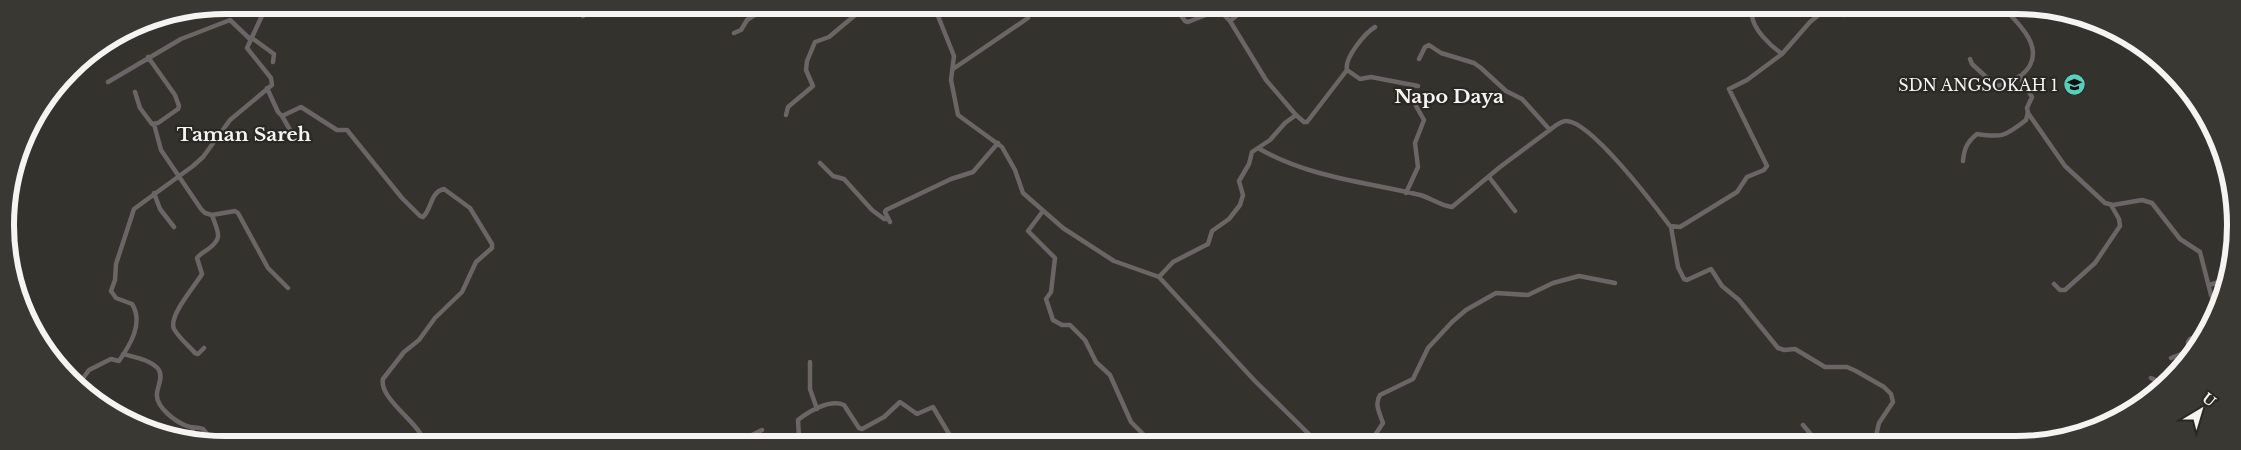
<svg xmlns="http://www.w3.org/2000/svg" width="2241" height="450" font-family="'Libre Baskerville',serif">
	<rect width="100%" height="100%" fill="#33322c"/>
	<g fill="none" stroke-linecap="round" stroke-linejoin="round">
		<path stroke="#696665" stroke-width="4.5" d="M872,6L881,8L887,6
			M934,6L954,56L951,80L958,115L1002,147L1015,170L1023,193L1063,228L1114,261L1159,277L1254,380L1319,444
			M1174,6L1185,21L1188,22L1216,11L1221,12L1230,21L1266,80L1296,115
			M1643,6L1650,12L1661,6
			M1758,7L1752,14C1752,29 1771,46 1782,54
			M2003,7C2015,21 2042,43 2030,65C2028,70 2023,73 2020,77L2032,97L2027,108L2028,113L2065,166L2105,203L2113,205L2142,200L2152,203L2180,239L2200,252L2211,295L2218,307
			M500,14L502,5
			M583,16L596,5
			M1230,21L1248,6
			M734,33L741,30L747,20L769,6
			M252,38L274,54L273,62
			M1419,59L1425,47L1429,45L1441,53L1474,63L1481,68L1506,91L1522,99L1550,130
			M1970,59L1972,64L1996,86L2003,85L2020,76
			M953,69L1028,18L1029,6
			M1347,70C1344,58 1365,33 1375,27
			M108,82L181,39L230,20L251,40
			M267,88L278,112L282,116L301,107L337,130H347L402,198L420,216L423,217C432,209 430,192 444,189L470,208L492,244V248L476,262L462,292L435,318L419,340L404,352L383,379C379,396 411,418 420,433L411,443
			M135,92L140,108L152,124L158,123L178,109L179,106L175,95L148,57
			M786,115L788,107L813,86L806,70L807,61L815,42L829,37L866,6
			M282,116L293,135L298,138
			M154,124L161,150L201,209L205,213L212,215C218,233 224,238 207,250C202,253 200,254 197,258L202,274C195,286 168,316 174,329C179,338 189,346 195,353L198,354L204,348
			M1258,148C1308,177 1365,182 1420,195C1431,198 1441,206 1452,207L1500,167L1555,126C1558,124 1562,121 1566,121C1590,120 1655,206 1670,226L1680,227L1737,192L1747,177L1764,170L1767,166L1729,89L1747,80L1782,54L1810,22L1826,9L1830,8L1844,15
			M1963,161C1964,149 1967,142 1977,134C2003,138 2005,136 2026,120L2028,112
			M820,163L833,176L844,179L872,210L884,219H888
			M1489,177L1515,211
			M154,193L160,209L174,227
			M1406,193L1418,167L1415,143L1424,120L1416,106
			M1043,211L1028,231L1055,258L1051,292L1046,299L1053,320L1062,325H1070L1085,340L1096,362L1110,375L1131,422L1153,444
			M212,215L235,211L238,213L268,268L288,288
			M890,222L885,212L886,210L951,179L973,172L998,143
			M1671,227L1678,267L1684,279L1687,280L1711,269L1722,286L1739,300L1778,348L1784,350L1795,349L1825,367H1847L1856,371L1884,387L1891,394L1893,402L1879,423L1874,444
			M1159,277L1173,262L1208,244L1212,231L1229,219L1240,205L1243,195L1239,181L1249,164L1252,152L1270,140L1285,123L1296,115L1304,122H1307L1347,70L1360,79L1371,77L1418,86
			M2054,284L2060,290H2065L2095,263L2120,226L2119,219L2111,205
			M2209,285L2226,280
			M123,354C134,357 152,360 159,370C163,378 158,385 157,393C155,407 176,422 187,426C192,428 198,427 203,429L214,443
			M2171,358L2189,351L2188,342L2190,339L2205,334
			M810,362V389L817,409
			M2151,378L2160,382L2175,370H2179
			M78,385L89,370L111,359L119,361C130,345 144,323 132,304L116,298L111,291L115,280L116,264L134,209L193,166L203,157L230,120L272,85L271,78L247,48L267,5
			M1803,425L1819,444
			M191,441L193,428
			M744,444L750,436L762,430
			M795,444L799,437L798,420C809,411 830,399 844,405L859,428L862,429L884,417L900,402L917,414L933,407L955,444
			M1369,444L1383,423C1380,414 1374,404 1380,395L1413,379L1428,348L1452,322L1466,310L1496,293L1528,295L1553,283L1579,276L1615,283"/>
	</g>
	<defs>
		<symbol id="school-disc" viewBox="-11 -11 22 22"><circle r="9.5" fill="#5acebc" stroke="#292823"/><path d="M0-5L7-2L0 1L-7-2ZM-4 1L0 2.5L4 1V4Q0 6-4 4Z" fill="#111"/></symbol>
	</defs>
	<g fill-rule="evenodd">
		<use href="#school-disc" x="2062" y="72" width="25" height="25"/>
	</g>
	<g text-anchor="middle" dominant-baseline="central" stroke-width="4.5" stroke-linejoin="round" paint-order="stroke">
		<g font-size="16" fill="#f5f4f1" stroke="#292823" text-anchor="end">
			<text x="2058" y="85">SDN ANGSOKAH 1</text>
		</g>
		<g font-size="19" font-weight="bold" fill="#f5f4f1" stroke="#292823">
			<text x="1449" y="96">Napo Daya</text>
			<text x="244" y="134">Taman Sareh</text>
		</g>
	</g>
	<path d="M0 0H2241V450H0ZM225 14H2016A211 211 0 0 1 2227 225V225A211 211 0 0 1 2016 436H225A211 211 0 0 1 14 225V225A211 211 0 0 1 225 14Z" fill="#393833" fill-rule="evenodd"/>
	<path fill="none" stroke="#f5f4f1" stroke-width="6" d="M225 14H2016A211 211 0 0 1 2227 225V225A211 211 0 0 1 2016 436H225A211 211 0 0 1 14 225V225A211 211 0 0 1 225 14Z"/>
	<g transform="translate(2201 410) rotate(38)" stroke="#292823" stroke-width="4" paint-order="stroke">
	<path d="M0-4L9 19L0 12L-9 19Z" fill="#f5f4f1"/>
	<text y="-8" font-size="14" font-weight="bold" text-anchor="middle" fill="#f5f4f1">U</text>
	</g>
</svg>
